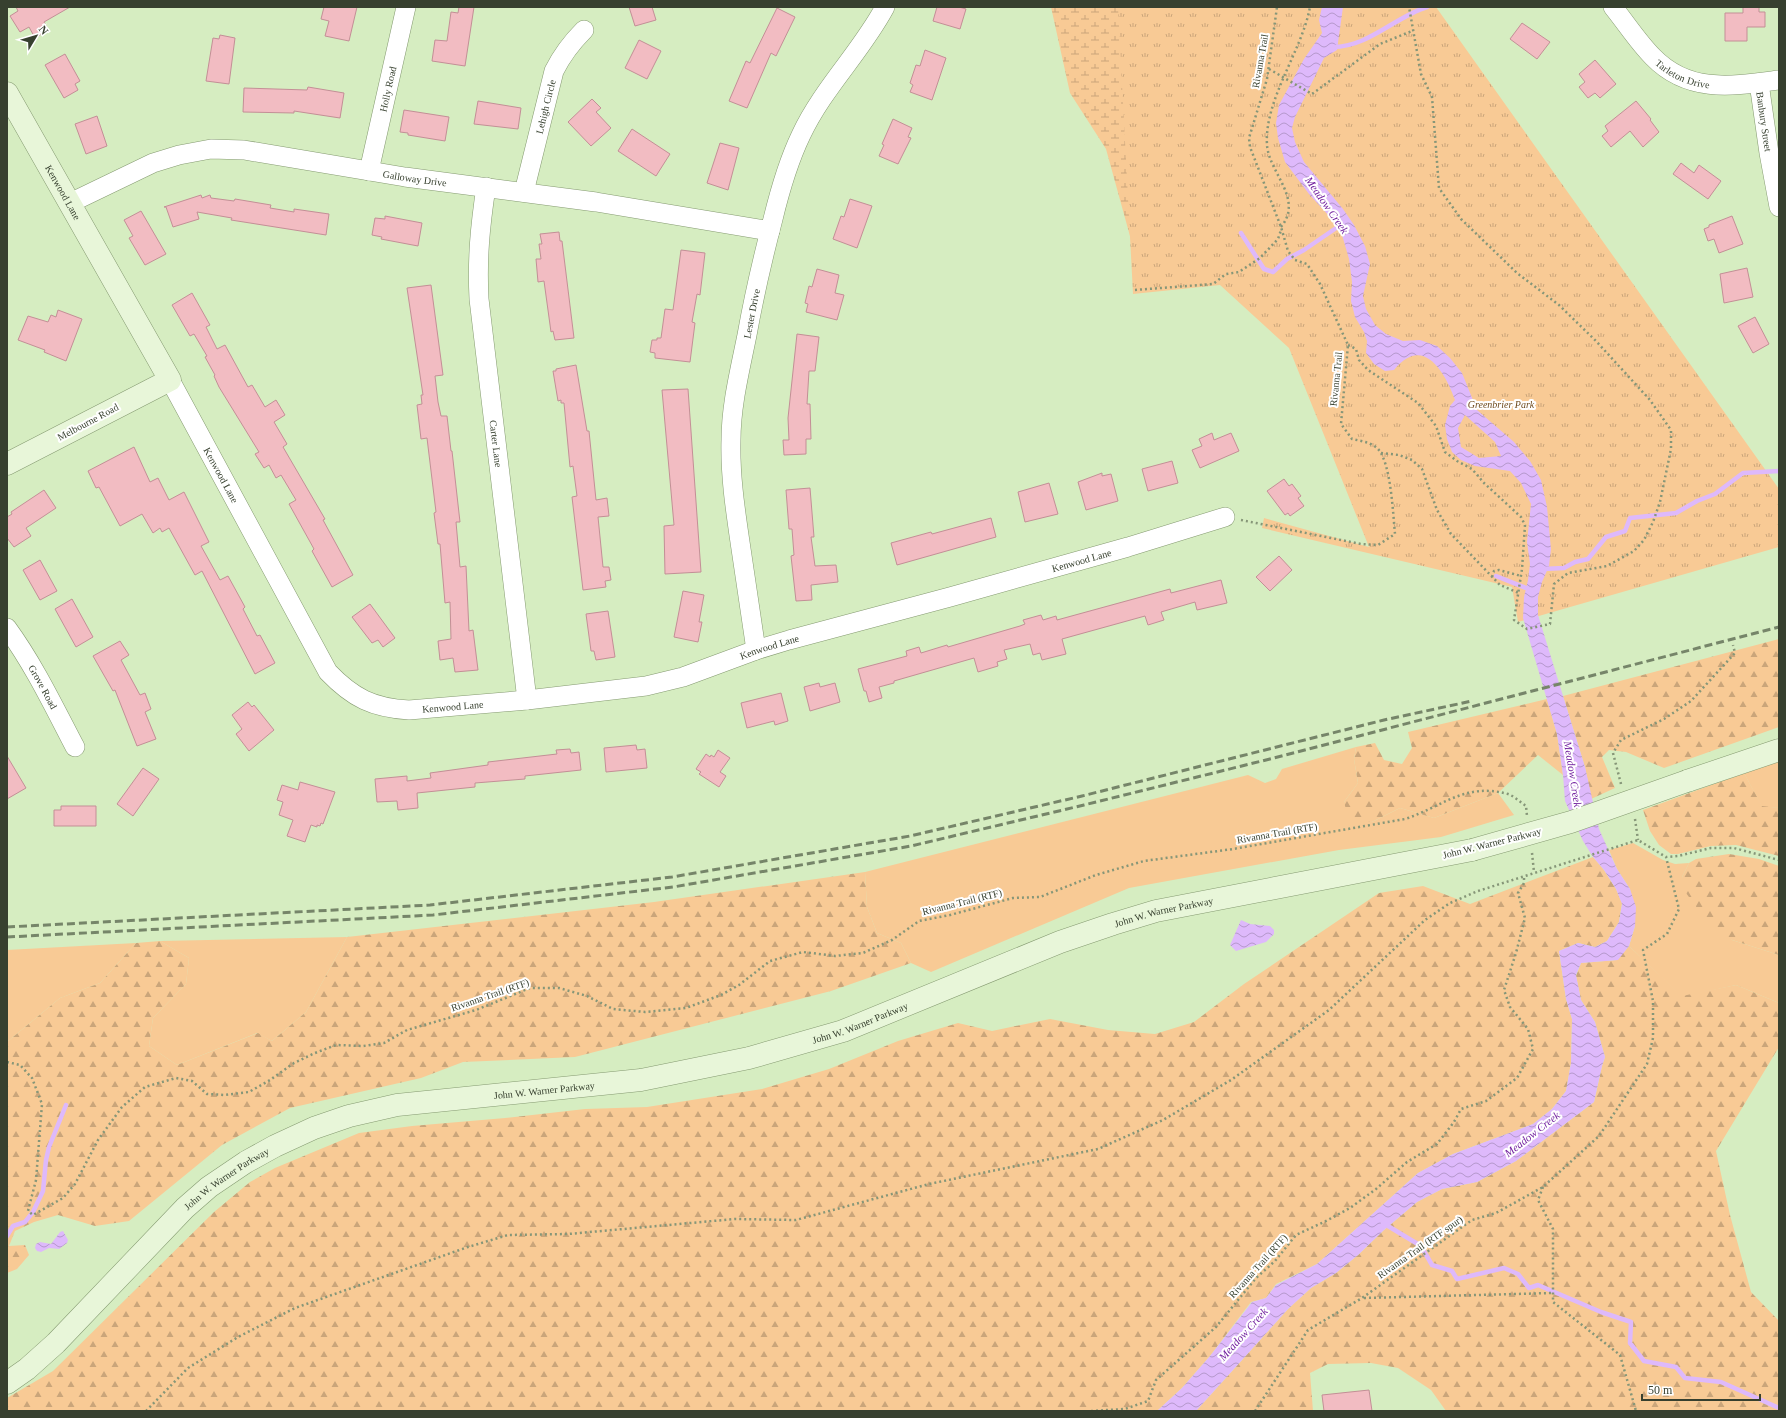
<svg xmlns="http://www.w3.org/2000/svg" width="1786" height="1418" font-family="'Times New Roman',serif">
	<defs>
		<pattern id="forest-firs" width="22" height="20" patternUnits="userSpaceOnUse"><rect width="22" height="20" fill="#f8ca95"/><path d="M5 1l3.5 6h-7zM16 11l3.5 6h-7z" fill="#caa57a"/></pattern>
		<pattern id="wetland-marsh" width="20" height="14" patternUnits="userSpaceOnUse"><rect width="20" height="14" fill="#f8ca95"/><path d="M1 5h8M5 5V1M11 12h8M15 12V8" fill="none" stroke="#caa57a"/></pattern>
		<pattern id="park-tufts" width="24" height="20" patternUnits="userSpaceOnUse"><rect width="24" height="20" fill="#f8ca95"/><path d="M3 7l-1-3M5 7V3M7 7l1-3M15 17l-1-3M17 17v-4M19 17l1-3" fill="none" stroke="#caa57a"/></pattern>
		<pattern id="water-waves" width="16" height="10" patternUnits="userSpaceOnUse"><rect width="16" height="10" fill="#deb9fb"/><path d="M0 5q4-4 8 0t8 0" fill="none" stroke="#b598cc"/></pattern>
	</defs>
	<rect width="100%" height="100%" fill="#d6edc1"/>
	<path fill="#f8ca95" d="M1356,747L1354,759L1358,783L1344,802L1372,822L1400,808L1434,818L1498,793L1514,815L1441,837L1339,850L1129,888L931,972L911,963L901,943L877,933L867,907L865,872L1248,775L1265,783L1276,779L1282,769Z
		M1779,760V808L1762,807L1744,773Z
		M1633,843L1663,860L1675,864L1689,863L1682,877L1732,940L1779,955V1003L1736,985L1682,997L1629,946L1635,926L1630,889L1617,869L1609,850Z
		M347,937L306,1012L272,1041L257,1033L177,1065L149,1046L153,1018L186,984L189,958L160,941Z
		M136,943L100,983L60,998L7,1042V950Z"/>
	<path fill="url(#forest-firs)" d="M1779,639V727L1664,768L1626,752L1609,750L1602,757L1615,788L1591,799L1585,767L1563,696Z
		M1547,699L1557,734L1563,775L1538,755L1498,793L1434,818L1400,808L1372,822L1348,817L1344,802L1358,783L1354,759L1356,747L1375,743L1384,760L1402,764L1412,748L1408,732Z
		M1744,773L1762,806L1779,808V856L1736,845L1711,846L1678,854H1671L1659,845L1650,831L1643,810Z
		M1729,854L1759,859L1779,866V955L1732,940L1712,928L1686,893L1682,877L1689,863L1696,859Z
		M1593,857L1604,870L1616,889L1622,903L1619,922L1607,941L1595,947L1578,943L1559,951L1566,999L1572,1019L1571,1063L1566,1091L1552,1109L1533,1124L1453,1154L1418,1173L1317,1264L1276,1284L1266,1298L1251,1302L1210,1356L1182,1388L1157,1411H7V1398L53,1371L214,1212L250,1182L275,1168L359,1133L412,1126L505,1118L585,1109L647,1107L762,1089L829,1069L898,1041L958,1023L992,1031L1050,1019L1108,1030L1155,1034L1194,1022L1244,984L1379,893L1423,886L1470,904Z
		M865,872L867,907L877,933L901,943L911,963L831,991L575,1057L463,1062L421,1078L290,1108L222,1145L129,1221L95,1226L58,1215L34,1222L15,1231L9,1246L25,1245L29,1255L17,1269L7,1273V1042L60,998L100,983L136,943L160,941L189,958L186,984L153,1018L149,1046L177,1065L258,1033L272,1041L306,1012L347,937L654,902Z
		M1629,946L1682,996L1736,985L1779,1003V1047L1716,1151L1730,1215L1751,1292L1779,1321V1411H1446L1431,1390L1398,1368L1371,1363L1328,1364L1310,1373L1313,1411H1196L1288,1309L1311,1288L1336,1273L1358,1255L1384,1230L1417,1202L1442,1189L1477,1182L1516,1161L1594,1102L1602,1066L1605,1057L1595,1022L1581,1000L1576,976L1581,963L1617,960Z"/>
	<path fill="url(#wetland-marsh)" d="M1051,7H1238L1133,247L1106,149L1070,93Z"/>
	<path fill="url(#park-tufts)" d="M1118,7H1436L1779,489V547L1518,622L1512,587L1262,528L1264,518L1369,547L1289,348L1220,285L1133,294Z"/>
	<path fill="url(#water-waves)" fill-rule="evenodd" d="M1322,7H1343L1337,50L1324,58L1295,117L1292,128L1295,142L1304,162L1343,209L1354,225L1365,246L1370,264L1363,296L1366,309L1375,325L1386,334L1403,341L1420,340L1437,346L1450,358L1462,373L1477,410L1514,442L1530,461L1541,480L1547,507L1551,549L1549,566L1542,582L1538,597V615L1585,767L1599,829L1617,869L1630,889L1636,907L1635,926L1629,946L1618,960L1581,963L1576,975L1581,1000L1595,1022L1605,1057L1602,1066L1594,1102L1516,1161L1477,1182L1442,1189L1417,1202L1384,1230L1358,1255L1336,1273L1311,1288L1288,1309L1196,1411H1157L1182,1388L1210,1356L1252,1302L1266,1298L1276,1285L1317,1264L1418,1173L1453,1154L1533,1124L1552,1109L1566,1091L1571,1063L1572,1019L1566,999L1559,951L1578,943L1595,947L1607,941L1619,922L1622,904L1616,889L1604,870L1593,857L1583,841L1565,801L1563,775L1557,734L1523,618L1524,597L1528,580L1530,564L1527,542L1531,504L1521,483L1510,471L1475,466L1461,460L1452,452L1447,439L1445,425L1450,406L1455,400C1445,372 1423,334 1394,370L1385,371L1374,364L1366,353L1367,341L1364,332L1355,317L1351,301L1352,282L1349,259L1340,228L1309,194L1285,162L1278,138L1276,123L1279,105L1304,59L1322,33L1319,20ZM1465,415L1495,442L1501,456L1479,458L1461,447L1458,428Z
		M1241,920L1250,924L1270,926L1274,930V934L1266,942L1236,951L1230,945Z
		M63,1231L68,1240L67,1243L59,1249L49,1248L41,1252L37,1251L35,1248L36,1244L40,1242L51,1244L60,1232Z"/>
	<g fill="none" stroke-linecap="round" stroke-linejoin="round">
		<path stroke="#deb9fb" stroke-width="4.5" d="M1333,47C1368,47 1395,17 1427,7
			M1241,233L1264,269L1273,272L1287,259L1304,250L1342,224
			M1543,569L1564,568L1575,562L1588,559L1606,537L1625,531L1630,518L1676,513L1697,501L1715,494L1743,473L1779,471
			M1496,576L1531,590
			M1383,1223L1421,1246L1432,1265L1452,1271L1457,1279L1504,1268L1518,1274L1529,1288L1538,1285L1601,1312L1631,1322L1630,1343L1644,1361L1676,1367L1685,1378L1721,1382L1779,1408
			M7,1236L13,1226L25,1222L33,1212L43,1191L46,1160L49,1147L66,1105"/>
	</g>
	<path fill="#f2bcc2" stroke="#c38f96" d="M16,7H70L44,22L48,30L35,38L29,27L20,32L10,16L18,11Z
		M324,7H357L349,41L325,36L329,21L321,19Z
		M459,7H474L465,66L432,61L435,40L447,41L451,12L458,13Z
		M629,7H652L656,20L635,26Z
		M937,7H959L966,9L960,29L933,21Z
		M1743,7H1759V12H1765V27H1747V41H1725V13H1743Z
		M777,8L795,17L776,56L771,53L747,108L729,101L746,61L750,63Z
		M1522,23L1550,42L1537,59L1510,39Z
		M220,35L235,38L229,84L206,81L213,38L219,39Z
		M639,40L661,51L647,79L625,68Z
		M925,50L946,58L932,100L910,92L913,85L910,83L916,65L920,66Z
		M65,54L80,81L75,84L78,90L64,98L45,65Z
		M1595,60L1616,84L1600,98L1595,93L1588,98L1579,87L1585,82L1579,74Z
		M308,87L344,93L340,118L294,111V113L243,112L244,88L307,90Z
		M592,99L601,108L596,112L611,128L591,146L568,122Z
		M478,101L521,108L518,129L474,124Z
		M1636,101L1651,119L1650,120L1659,132L1643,147L1630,131L1611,147L1602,136L1608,131L1605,126Z
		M404,110L449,117L445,141L408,135V133L400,132Z
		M97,116L107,146L86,154L75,124Z
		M893,119L912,128L908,137L911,138L898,164L879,156L884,145L882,144Z
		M632,129L670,154L656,176L618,151Z
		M720,143L739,148L728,190L707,183Z
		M1681,163L1694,173L1699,165L1721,181L1708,199L1673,174Z
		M201,195L202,198L210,195L211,198L234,201L235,199L271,205L270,208L294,212V209L329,214L326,235L231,220L232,218L197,212L199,219L173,227L166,207H164Z
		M850,199L872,206L857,248L833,239L841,216L844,217Z
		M141,211L166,254L145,265L129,238L133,236L124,220Z
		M385,216L422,223L418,246L381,239L382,237L372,235L375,218L385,219Z
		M1732,216L1743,244L1719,253L1714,239L1708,241L1704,229L1709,227V225Z
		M559,232L560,241H562L574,338L555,340L553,331L551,332L544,281L538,282L536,259H541L539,244H542L540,234Z
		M681,250L705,253L700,295L697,294L692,322L695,323L690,362L655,358V353L650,352L652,340H657V338H661L665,309L673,310Z
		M1747,268L1753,297L1724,303L1720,274Z
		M817,269L839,275L835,293L844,295L837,320L806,312L808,304L805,303L809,286L812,287Z
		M431,285L443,375L435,376L438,402L441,416H447L451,451H452L460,522H456L460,567L466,566L469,631L473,630L478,670L455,672L453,658L440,660L438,641L451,639L450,602L445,603L440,544H438L434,513L436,512L427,438L421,439L417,405L422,404L421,395H423L407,288Z
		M192,293L210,325L206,327L217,349L225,345L248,387L252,385L265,407L276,400L285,415L274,422L287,444L283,447L325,519L323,520L353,575L332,587L312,551L314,549L289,504L296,500L281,475L276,478L269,465L264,468L255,454L259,452L219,387L214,376L215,375L205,357L207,356L194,334L190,336L172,305Z
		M58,310L82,319L66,361L44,352L45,350L18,340L28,316L48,322L51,315L56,317Z
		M1755,317L1769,344L1753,353L1738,326Z
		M797,334L819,337L815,371H809L807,404H810L811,439H806V454L784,455L783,440H789L788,418Z
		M576,365L587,431H589L596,500L607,498L609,516L598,517L603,567H609L611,580L605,581L606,587L583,590L572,497L577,496L573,466L570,467L564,403H561V400L558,401L553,371H556V369Z
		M688,389L701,572L665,574L664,526L674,525L662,390Z
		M1212,433L1214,440L1231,433L1239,451L1200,468L1192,450L1202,446L1199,439Z
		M134,447L150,482L158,478L169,500L184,492L209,542L201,546L220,580L228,576L245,607L243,609L257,636L260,635L275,663L255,674L202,571L195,575L169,528L162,532L160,528L153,533L142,514L120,526L99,487L96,488L88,471Z
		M1172,461L1178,483L1148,491L1142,469Z
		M1102,473V476L1111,474L1118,501L1086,510L1078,482Z
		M1284,479L1289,486L1292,484L1301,496L1298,498L1304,506L1290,516L1288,513L1285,515L1267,491Z
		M1049,483L1058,514L1025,522L1018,492Z
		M810,488L814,537H811L815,566L836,565L838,582L811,585L812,600L796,601L791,556L794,555L792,529H789L786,490Z
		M44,490L56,508L26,528L31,536L14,547L7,538V517L12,514L11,512Z
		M991,518L996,537L897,565L891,543L931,532L932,534Z
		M1279,556L1292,570L1270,591L1256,577Z
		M40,560L57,591L40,600L23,570Z
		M1221,580L1227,603L1197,610L1195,602L1161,612L1164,620L1148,625L1145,616L1062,639L1066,654L1042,660L1040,653L1033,655L1030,644L1004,650L1007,659L997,662L998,666L978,672L974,658L894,681V683L879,687L882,698L869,702L866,691H864L858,669L907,656L906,651L919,647L921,653L947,645L948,647L1020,626L1025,624L1023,620L1041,615L1043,620L1056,616L1057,620L1170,589L1171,593Z
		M683,591L704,595L699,622H702L698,642L674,637Z
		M72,599L93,637L76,647L55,609Z
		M370,604L395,638L383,647L378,640L372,643L352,617Z
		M608,611L615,657L596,660L594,651H591L586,614Z
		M120,641L129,655L121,660L140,695L145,693L151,709L145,712L156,739L137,746L115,690L113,691L93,656Z
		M819,683L820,687L835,683L840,702L810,711L804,687Z
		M781,693L788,721L775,725L774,721L747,728L741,703Z
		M248,702L252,707L254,705L274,730L249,751L236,734L242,729L232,715Z
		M636,745L637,750L645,749L647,768L606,772L604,748Z
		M570,749L571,753L579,752L581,770L525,776V779L475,783V787L417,793L418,808L398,810L397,801L377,802L375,779L407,776V781L431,778L430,773L488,765V762L557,754L556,750Z
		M718,750L730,758L720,772L726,776L719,787L699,774L701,772L696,769L706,754L710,757L711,755L714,757Z
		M7,756L26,788L7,799Z
		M143,768L159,779L133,816L117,804Z
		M300,782L335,792L323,824L321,823L320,826L317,825V827L311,825L305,842L287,836L293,820L279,815L283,802L277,800L282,785L298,790Z
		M61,806H96V826H54V810H61Z
		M1369,1390L1372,1411H1324L1322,1395Z"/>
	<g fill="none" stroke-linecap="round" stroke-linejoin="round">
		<defs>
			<g id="street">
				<path id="s1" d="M1613,7C1626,23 1638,42 1653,57C1689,94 1733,86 1779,80"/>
				<path id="s2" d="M1759,83L1769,153L1779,207"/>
				<path id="s3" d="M369,171L406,7"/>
				<path id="s4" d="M486,187C480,227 477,259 479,299L527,700"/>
				<path id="s5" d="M524,192L554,71C562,55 571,43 584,30"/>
				<path id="s6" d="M70,203L153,163L179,155L211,149L244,150L405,177L596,202L770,231"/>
				<path id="s7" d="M170,380L328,672C353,698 373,708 409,710L527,700L646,686L683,677L756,650L789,640L950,597L1128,547L1225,517"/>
				<path id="s8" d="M7,628C34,665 54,707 75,747"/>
				<path id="s9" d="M756,650C751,614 745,578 740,542C735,508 730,474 731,440C731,405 740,370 747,335C754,296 763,257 773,219C780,190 788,162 801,135C823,88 861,52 885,7"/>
			</g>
			<g id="secondary">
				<path id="s10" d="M7,93L170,380L7,464"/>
				<path d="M1687,781L1779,750"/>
				<path id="s11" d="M7,1383L27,1369L56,1343L185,1208L209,1187L246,1162L275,1146L314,1128L349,1116L397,1105L641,1080L749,1058L843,1031L1060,942L1113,924L1156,911L1472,850"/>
			</g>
		</defs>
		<use href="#street" stroke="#859a71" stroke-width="20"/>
		<use href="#secondary" stroke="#859a71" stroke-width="23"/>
		<path stroke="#869678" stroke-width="2.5" stroke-dasharray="2 3" stroke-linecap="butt" d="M1269,69L1312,94L1380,44L1412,31
			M1281,227C1304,199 1269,173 1267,145C1264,100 1302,51 1310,7
			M1135,290L1213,284L1226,274L1239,272L1260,258L1278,239L1281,230
			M1348,345L1356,349L1359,360L1368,370L1418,403L1436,426L1445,452L1457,461L1472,469L1484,483L1521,517L1525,525L1522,569L1514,620L1527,629L1550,624L1554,584L1568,573L1607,566L1634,551L1644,540L1653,522L1660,502L1671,449V430L1650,400L1596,341L1559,305L1517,273L1461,219L1439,188L1432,97L1421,74L1409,7
			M1381,453L1399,455L1412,460L1422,469L1437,510L1451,534L1500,585L1519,593
			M1241,520L1361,544L1378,545L1395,534C1393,514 1391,463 1378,449C1371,442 1361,441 1352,439L1341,424L1348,345L1320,284L1307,264L1295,260L1288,251L1281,227L1250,147L1249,138L1267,79L1277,7
			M1492,577L1494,571L1499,570L1521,576
			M1621,784L1613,753L1621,740L1664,719L1691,701L1735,653L1733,645
			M1635,819L1638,840
			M1532,853L1534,872
			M7,1062L20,1065L32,1078L42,1104L36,1180L28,1211L33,1215L63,1198L75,1184L98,1140L122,1107L145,1087L176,1078L192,1081L207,1094L225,1095L249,1092L270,1080L294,1063L315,1053L336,1045L363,1046L384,1043L407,1030L476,1010L530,988H559L587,996L613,1009L645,1012L686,1008L721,995L739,985L770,961L803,952L835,956L863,953L892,940L919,921L950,915L1013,898L1040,897L1096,875L1144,861L1233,849L1405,819C1442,807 1465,782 1508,794C1514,796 1520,802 1526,806L1527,816
			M1543,1187L1538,1200L1553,1229V1302L1620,1355L1636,1411
			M1364,1298L1553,1293
			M146,1411L188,1368L238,1337L295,1308L468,1247L508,1235L568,1234L735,1219L796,1220L929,1184L1098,1149L1163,1120L1231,1080L1329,1010L1425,920L1450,903L1478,891L1638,840L1666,857L1678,856L1711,848H1734L1779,860
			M1091,1411L1125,1409L1148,1401L1156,1380L1216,1327L1256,1278L1275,1261L1296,1235L1326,1221L1350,1208L1376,1189L1407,1162L1437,1144L1454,1122L1461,1109L1486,1101L1517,1078L1533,1049L1528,1029L1510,1007L1504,990L1516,953L1525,918L1518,893L1524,883V876
			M1255,1411L1308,1330L1362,1298L1472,1220L1496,1213L1543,1187L1599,1136L1647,1064L1653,1038V1001L1643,950L1667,934L1679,909L1666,857"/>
		<use href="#street" stroke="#fff" stroke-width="19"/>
		<use href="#secondary" stroke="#e8f6d9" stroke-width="22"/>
		<path stroke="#768569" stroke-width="3" stroke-dasharray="8 4" stroke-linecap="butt" d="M7,927L430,905L672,877L910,836L1082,796L1384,720L1472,701
			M7,937L433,915L673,887L911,846L1084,805L1274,758L1779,627"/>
		<defs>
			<path id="secondary-bridge" d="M1472,850L1571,822L1687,781"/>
		</defs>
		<use href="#secondary-bridge" stroke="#859a71" stroke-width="23" stroke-linecap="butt"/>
		<use href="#secondary-bridge" stroke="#e8f6d9" stroke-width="22"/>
	</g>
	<g text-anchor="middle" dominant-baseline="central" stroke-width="4" stroke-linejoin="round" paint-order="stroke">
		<g font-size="10" fill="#37402f" stroke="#fff">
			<text transform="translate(1260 61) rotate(-80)">Rivanna Trail</text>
			<text stroke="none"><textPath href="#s1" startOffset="99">Tarleton Drive</textPath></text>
			<text stroke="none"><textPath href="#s3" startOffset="84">Holly Road</textPath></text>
			<text stroke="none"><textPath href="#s5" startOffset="88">Lehigh Circle</textPath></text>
			<text stroke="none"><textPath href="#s2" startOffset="39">Banbury Street</textPath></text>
			<text stroke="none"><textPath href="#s6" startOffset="358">Galloway Drive</textPath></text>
			<text stroke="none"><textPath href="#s10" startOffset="114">Kenwood Lane</textPath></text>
			<text stroke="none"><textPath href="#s9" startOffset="340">Lester Drive</textPath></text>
			<text transform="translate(1336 379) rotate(-84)">Rivanna Trail</text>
			<text transform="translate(88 422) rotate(-28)">Melbourne Road</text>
			<text stroke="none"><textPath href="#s4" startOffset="258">Carter Lane</textPath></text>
			<text stroke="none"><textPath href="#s7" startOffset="108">Kenwood Lane</textPath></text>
			<text stroke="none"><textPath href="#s7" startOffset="1116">Kenwood Lane</textPath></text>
			<text stroke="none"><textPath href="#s7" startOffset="792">Kenwood Lane</textPath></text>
			<text stroke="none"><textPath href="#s8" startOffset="69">Grove Road</textPath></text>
			<text stroke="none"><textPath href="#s7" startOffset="468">Kenwood Lane</textPath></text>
			<text transform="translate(1277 833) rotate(-10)">Rivanna Trail (RTF)</text>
			<text transform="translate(1492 843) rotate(-14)">John W. Warner Parkway</text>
			<text transform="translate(962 902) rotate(-14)">Rivanna Trail (RTF)</text>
			<text stroke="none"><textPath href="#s11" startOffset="1285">John W. Warner Parkway</textPath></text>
			<text transform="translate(490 995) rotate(-19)">Rivanna Trail (RTF)</text>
			<text stroke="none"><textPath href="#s11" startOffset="961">John W. Warner Parkway</textPath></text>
			<text stroke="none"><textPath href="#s11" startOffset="637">John W. Warner Parkway</textPath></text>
			<text stroke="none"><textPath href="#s11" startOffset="301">John W. Warner Parkway</textPath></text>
			<text transform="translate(1420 1247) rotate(-35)">Rivanna Trail (RTF spur)</text>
			<text transform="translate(1258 1266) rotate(-48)">Rivanna Trail (RTF)</text>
		</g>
		<g font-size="10" font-style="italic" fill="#704c1f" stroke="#fff">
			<text x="1501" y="404">Greenbrier Park</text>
		</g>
		<g font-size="11" font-style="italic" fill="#72209f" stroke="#fff">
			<text transform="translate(1327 205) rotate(55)">Meadow Creek</text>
			<text transform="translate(1573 774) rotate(81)">Meadow Creek</text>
			<text transform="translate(1532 1134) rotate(-38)">Meadow Creek</text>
			<text transform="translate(1243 1334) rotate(-48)">Meadow Creek</text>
		</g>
	</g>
	<rect width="1786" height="1418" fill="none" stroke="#37402f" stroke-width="16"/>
	<g transform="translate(36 36) rotate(52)" stroke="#ffffff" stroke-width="3" paint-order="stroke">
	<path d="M0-3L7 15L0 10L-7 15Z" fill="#37402f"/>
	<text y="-6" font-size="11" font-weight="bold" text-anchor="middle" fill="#37402f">N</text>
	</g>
	<path d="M1642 1394v6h118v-6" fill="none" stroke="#37402f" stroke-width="2"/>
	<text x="1648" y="1394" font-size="12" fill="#37402f" stroke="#ffffff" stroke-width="3" paint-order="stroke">50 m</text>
</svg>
